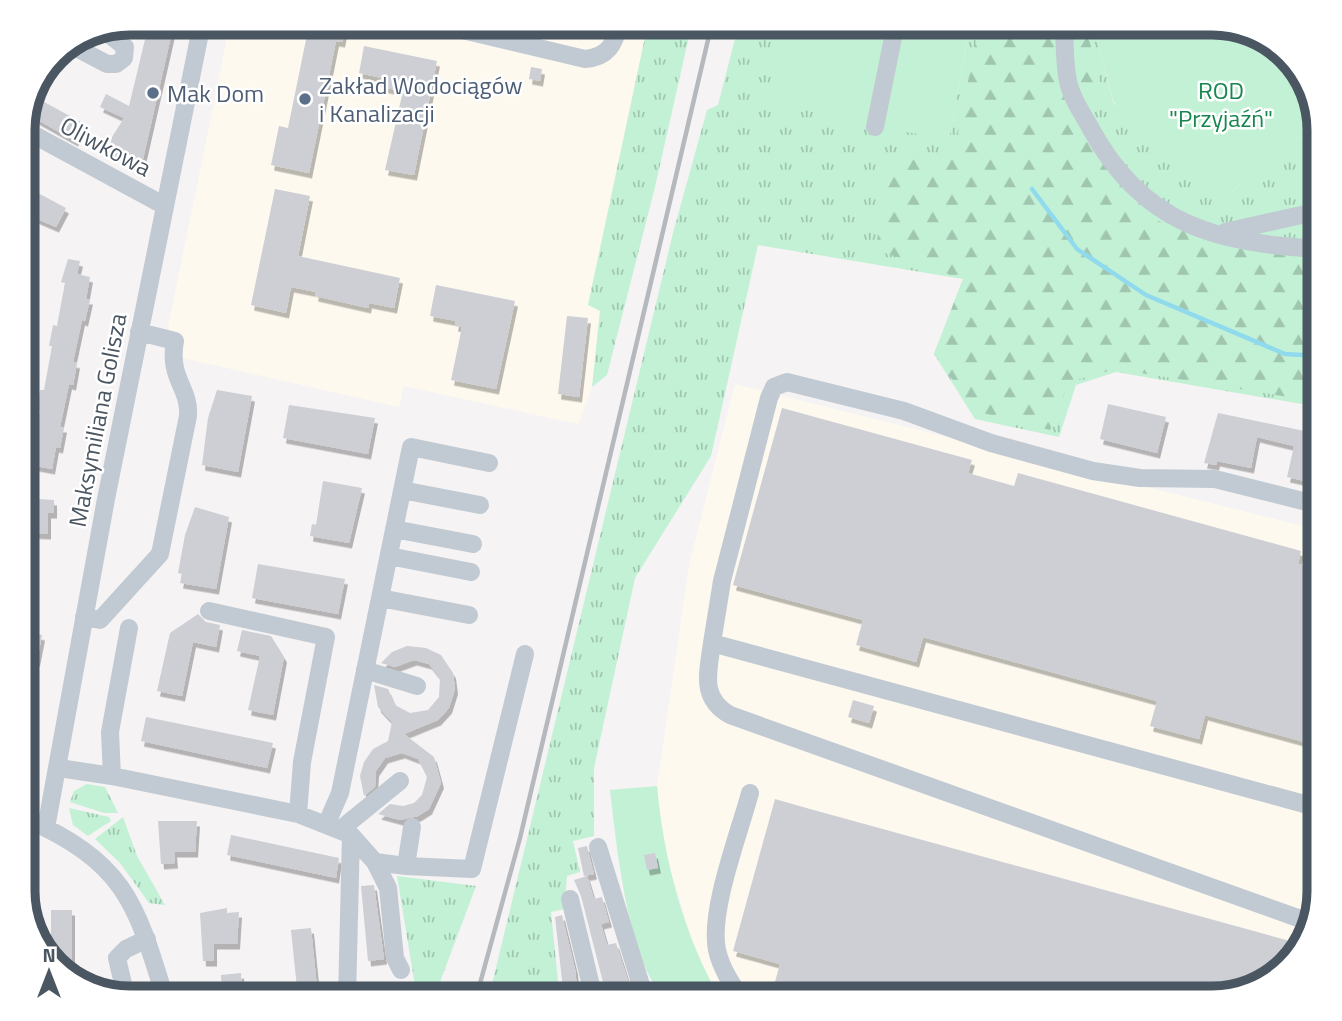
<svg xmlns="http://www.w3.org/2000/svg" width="1342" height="1021" font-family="'Titillium Web',sans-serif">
	<defs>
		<pattern id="grass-tufts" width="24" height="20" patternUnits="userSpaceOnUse" patternTransform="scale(1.75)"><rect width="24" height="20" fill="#c3f1d5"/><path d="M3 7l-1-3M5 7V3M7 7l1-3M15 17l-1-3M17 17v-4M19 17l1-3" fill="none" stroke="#a0c6b0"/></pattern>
		<pattern id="forest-firs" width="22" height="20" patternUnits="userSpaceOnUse" patternTransform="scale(1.75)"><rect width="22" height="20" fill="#c3f1d5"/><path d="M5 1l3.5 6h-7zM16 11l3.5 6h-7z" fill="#a0c6b0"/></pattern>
		<filter id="shadow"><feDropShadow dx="3" dy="5.5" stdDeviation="0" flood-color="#0004"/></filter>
	</defs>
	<rect width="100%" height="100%" fill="#f5f3f3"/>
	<path fill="#fdf9ef" d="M230,23H330L347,26L348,23H648L588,305L600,310L592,387L578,424L404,386L399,407L182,358L168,327Z
		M735,384L1319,530V891L1297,957L1259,987L1212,998H720L698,960L663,844L657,786L689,565Z"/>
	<path fill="url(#grass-tufts)" d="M648,23H692L655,187L607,375L592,387L600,311L588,305Z
		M739,23H786L772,102L949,138L968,36L984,23H1093L1113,102L1230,193L1292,140L1319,133V407L1116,372L1076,385L1059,437L975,419L934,354L963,279L758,245L711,456L635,578L594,768V836L573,841L580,872L567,876L564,909L551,912L559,991L532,985L518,994L494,976L673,233L707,110L718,105Z
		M87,784L105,787L118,813H104L70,802L74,791Z
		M69,808L109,817L111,821L88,836L73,825Z
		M123,817L137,856L165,905L149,903L120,863L95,839Z
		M397,876L476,886L434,998H417Z"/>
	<path fill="url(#forest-firs)" d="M1004,23H1085L1102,90L1084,130L1121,186L1158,221L1235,245L1319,262V402L1116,369L1069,382L1050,430L975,411L934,354L963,279L876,250L887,160L954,153L976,41Z
		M494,976L517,994L532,985L526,998H488Z"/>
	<path fill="#c3f1d5" d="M786,23H984L968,36L949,139L875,127L771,102Z
		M1093,23C1188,23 1307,5 1319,133L1292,140L1230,193L1176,162L1113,101Z
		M657,786C664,860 683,934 720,998C706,998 684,1003 671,998C629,984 615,831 610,790Z"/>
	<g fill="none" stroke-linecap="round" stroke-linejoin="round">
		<path stroke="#90daee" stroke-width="4.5" d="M1032,189L1077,249L1146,295L1285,354L1319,356"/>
	</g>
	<path fill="#cdcfd5" filter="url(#shadow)" d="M149,23H174L143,159L112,156L109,151L112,137L124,118L100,107L106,94L129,106Z
		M326,23L345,27L342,42L336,41L309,173L271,165L279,126L288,128L309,25L324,28Z
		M364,46L437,61L414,175L385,170L403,91L380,87L382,78L359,73Z
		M531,67L542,69L540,81L529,79Z
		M35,97L81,122L79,125L82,127L75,141L27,114Z
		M23,185L66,208L56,227L23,213Z
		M275,189L310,196L298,256L400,278L394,308L369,303L368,308L315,296L316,292L291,287L286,313L251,305Z
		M68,259L80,261L77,274L90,277L86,299H90L85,321L82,320L73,362L77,363L73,385L69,384L60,427H64L60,448L56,447L52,469L25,464L27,453L31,454L40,411L36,410L40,390H44L52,346H49L53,325L57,326L65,283L61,282Z
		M436,285L515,301L496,389L451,380L462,327L455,326L456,321L430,316Z
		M567,316L588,318L579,397L558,394Z
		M217,390L252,396L238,472L202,465L208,418Z
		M1108,404L1166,417L1157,453L1100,439Z
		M289,405L375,418L368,454L283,438Z
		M782,408L972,460L968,473L1014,486L1018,473L1301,551L1298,564L1319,570V746L1205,715L1199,739L1150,726L1157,701L923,637L916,662L856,645L863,620L733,585Z
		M1218,413L1319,434L1309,482L1287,477L1294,446L1257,437L1251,468L1217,461L1216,465L1204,463Z
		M323,481L362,488L349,543L310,536L312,524L316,525Z
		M23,498L54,500V513H48V534L26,533L23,529Z
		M195,507L229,517L216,589L180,583L182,574L178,573L185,535Z
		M258,564L345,579L338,614L252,598Z
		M198,614L206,622L220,625L216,647L193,642L182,696L157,691L170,633Z
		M242,630L271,636L284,657L273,715L248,710L260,656L237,651Z
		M23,631L42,635L37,661L23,659Z
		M407,646L426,648L441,655L453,673L455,689L449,708L438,720L404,734L434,757L441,783L429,809L418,816L400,820L378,814L390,804L403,806L414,803L422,795L427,777L418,759L402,753L385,758L376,771L375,787L364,796L360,776L364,762L373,749L388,741L392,722L378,707L374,685L388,689L395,705L410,713L428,710L439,697L440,678L429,664L414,660L395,667L381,663L392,652Z
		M853,700L874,706L869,723L848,717Z
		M146,717L273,743L267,768L141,741Z
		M775,799L810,809L1301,944L1297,957L1259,987L1212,998H808L773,989L780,964L733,951Z
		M158,821H197L195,852H174L175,863L161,864Z
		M231,835L339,858L336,878L227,855Z
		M587,846L594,874L584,876L578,848Z
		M655,853L658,868L647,870L644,855Z
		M587,876L594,899L602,897L609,922L601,924L607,945L616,943L632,993L607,998L581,896L574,880Z
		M374,885L384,959L368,961L361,886Z
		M227,908V913L239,912L237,944H214V961H203L200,913Z
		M51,910H72V978L64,976L51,960Z
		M562,915L575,969L578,998H564L555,917Z
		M311,928L318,998H298L291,930Z
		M241,973L242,998H222L221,975Z"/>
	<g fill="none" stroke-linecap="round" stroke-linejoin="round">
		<path stroke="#c1cad2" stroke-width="18" d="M433,23L585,59C608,57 615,44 619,23
			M1064,23C1065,42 1064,63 1068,81C1071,98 1083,114 1091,129C1143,225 1216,243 1319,249
			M71,45L107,64H116L124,58L125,47L106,32
			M875,127L896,23
			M23,129L165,206
			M1225,232L1319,211
			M402,490L480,505
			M1319,505L1215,479L1140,478L1093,471L991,443L904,411L787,382L774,387L769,398L722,581L712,643L1319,808
			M394,529L473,544
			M389,556L471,572
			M380,598L469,615
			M209,611L326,637L302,762L298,814
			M84,617L100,620L160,554L188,416C190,387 168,379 175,341L139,332
			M712,643C708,673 700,698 730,715L1309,922
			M365,670L417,686
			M59,768L112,776L298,814L351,835L375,862L388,888L395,958L401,970
			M112,776L110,732L129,628
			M23,817C123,862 135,898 165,998
			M327,823L340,793L411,447L489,463
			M46,828L106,499L202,23
			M341,829L400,781
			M598,847L645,998
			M375,862L406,866L412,827
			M406,866L472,869L525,654
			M570,899L594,998
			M548,996V998
			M126,997L117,958L126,949L147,939
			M347,998L351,835
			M741,998C731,983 721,968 717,950C709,911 739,834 750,793"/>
		<path stroke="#b5b8bd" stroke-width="4.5" d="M476,998L520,838L712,23"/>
	</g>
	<g fill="#5c6f8a" stroke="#fff" stroke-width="2.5">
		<circle cx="153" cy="93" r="7"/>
		<circle cx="305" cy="99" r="7"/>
	</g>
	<g text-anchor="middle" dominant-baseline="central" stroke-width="5" stroke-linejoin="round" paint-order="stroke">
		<g font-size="24" fill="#4e5e75" stroke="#fff" text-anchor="start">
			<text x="319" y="85">Zakład Wodociągów<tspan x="319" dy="28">i Kanalizacji</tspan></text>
			<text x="167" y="93">Mak Dom</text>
		</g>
		<g font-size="24" fill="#17864f" stroke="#fff">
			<text x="1221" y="90">ROD<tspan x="1221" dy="28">"Przyjaźń"</tspan></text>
		</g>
		<g font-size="24" fill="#4a5661" stroke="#fff">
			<text transform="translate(106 146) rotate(28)">Oliwkowa</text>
			<text transform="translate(97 420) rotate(-79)">Maksymiliana Golisza</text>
		</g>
	</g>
	<path d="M0 0H1342V1021H0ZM130 35H1212A95 95 0 0 1 1307 130V891A95 95 0 0 1 1212 986H130A95 95 0 0 1 35 891V130A95 95 0 0 1 130 35Z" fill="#fff" fill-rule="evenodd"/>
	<path fill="none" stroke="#4a5661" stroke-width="9" d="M130 35H1212A95 95 0 0 1 1307 130V891A95 95 0 0 1 1212 986H130A95 95 0 0 1 35 891V130A95 95 0 0 1 130 35Z"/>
	<g transform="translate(49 972)" stroke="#ffffff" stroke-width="5" paint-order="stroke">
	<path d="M0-5L12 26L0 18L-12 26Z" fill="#4a5661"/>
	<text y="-10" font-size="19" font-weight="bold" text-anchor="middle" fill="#4a5661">N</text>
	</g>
</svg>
